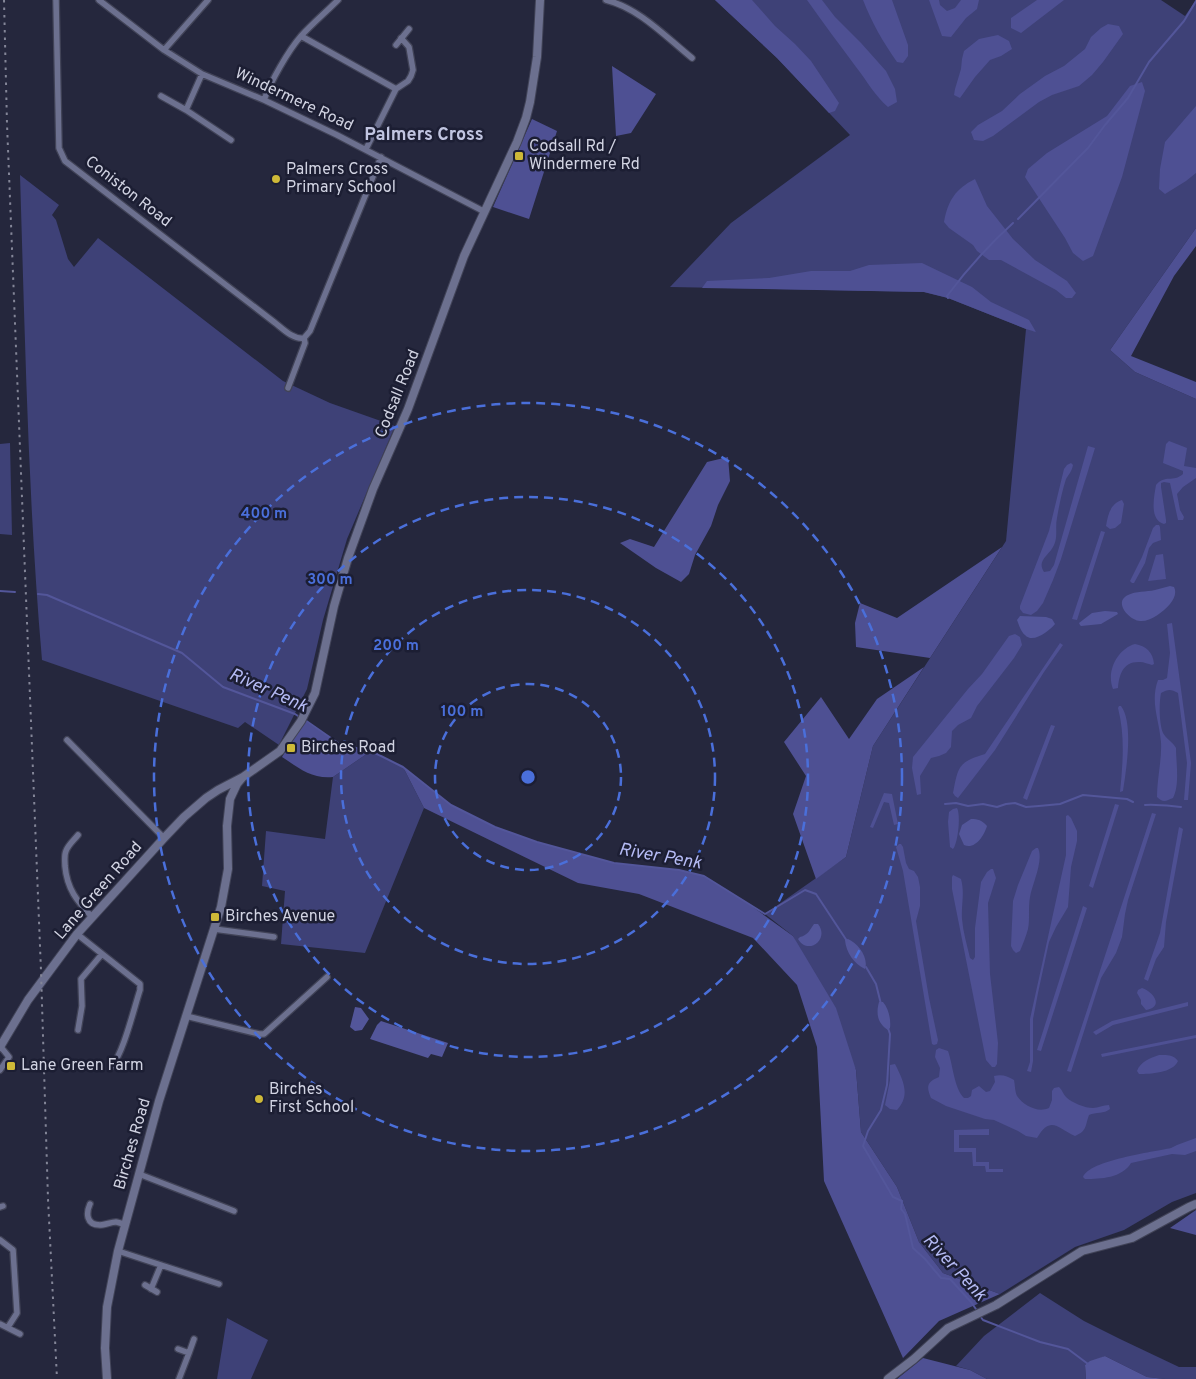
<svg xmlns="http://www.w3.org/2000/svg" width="1196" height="1379" font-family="Overpass,sans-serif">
	<rect width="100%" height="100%" fill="#25273d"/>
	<path fill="#3e4177" d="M715,0H1161L1185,16L1196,0V228L1110,350L1135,372L1196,399V1193L1172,1202L1124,1230L1075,1247L1000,1294L943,1273L919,1242L897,1187L861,1132L856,1070L793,936L765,914L846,857L873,746L1006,541L1026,329L948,298L924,292L670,287L731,223L850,135L777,58Z
		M20,175L59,205L52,215L56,220L68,259L74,267L98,238L283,381L330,403L395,426L347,539L323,620L307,689L279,745L245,722L238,728L42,660C28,499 25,337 20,175Z
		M10,443L12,535L0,534V444Z
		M371,751L403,767L424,808L365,953L281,944L285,891L262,886L266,831L325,839L333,777Z
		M1040,1293L1084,1321L1120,1339L1179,1367H1196V1379H1165L1147,1377L1105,1356L1085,1365L1086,1379H987L970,1370L956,1366L984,1336Z
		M227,1318L268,1340L251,1379H217Z"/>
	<path fill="#4e5093" d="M715,0H752L775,26L795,44L811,61L839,103L835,111L829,113L777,58Z
		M807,0H822L835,17L861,43L886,71L895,89L897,102L888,107C875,96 867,81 856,67C840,45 823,23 807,0Z
		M863,0H892L908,45V56L903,63L897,62C883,42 872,23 863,0Z
		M929,0H939L940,5L947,11L955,8L961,0H979L977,9L966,18L951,37L942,36Z
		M1037,0H1064L1021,33L1011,28V18Z
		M1108,24L1119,26L1123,34L1103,62L1092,75L1079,86L1052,95L1039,102L993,136L983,141L974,140L971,132L978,125L1002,111L1020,94L1045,76L1064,66L1085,49L1091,37L1101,28Z
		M998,35L1009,41L1012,49L1001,56L990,60L975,77L960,98L954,95L955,89L961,69L962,59L964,51L979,39Z
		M612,66L656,94L631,133L616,136Z
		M1142,82L1145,91L1122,177L1093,256L1083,261L1073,253L1065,238L1025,177L1028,169L1047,153L1107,116L1130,86Z
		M1196,106V173L1186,181L1165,194L1159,189L1160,169L1165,142Z
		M532,119L557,131L529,219L493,207Z
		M975,179L987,206L1013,239L1035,260L1067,281L1076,293L1072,298H1066L1056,290L1001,260H989L977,251L973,245L949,228L944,222C948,201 955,189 975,179Z
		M1196,228V246L1174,276L1131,356L1196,382V399L1135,372L1110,350Z
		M922,263L972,287L991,302L1029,320L1036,332L1026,329L948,298L924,292L702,288L707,281L769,278L811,271H850L869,265Z
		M1169,441L1187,448L1184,466L1196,468V478L1183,487L1177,494L1180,510L1184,517L1183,520H1178L1170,483L1164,482L1161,483V487L1166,520V523L1164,524C1149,520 1154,497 1156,485C1165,474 1173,483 1183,474V471L1163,463L1166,444Z
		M1088,446L1095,448L1061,559L1053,580L1043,603L1037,611L1031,615L1023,613L1020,609V606L1049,531L1064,469L1067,465L1071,463L1073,465C1072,471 1069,474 1066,479C1062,491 1059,506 1057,518C1055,527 1058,537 1054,545C1050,555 1036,560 1044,572L1050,571L1054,565Z
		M728,457L730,481L718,505L711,526L695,555L689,574L681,582L656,568L620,543L630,539L654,547L707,462Z
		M1122,500L1124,504L1121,523L1115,528L1110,529L1106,526C1108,515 1110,504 1122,500Z
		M1156,525H1159L1160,527L1161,540L1153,543L1149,548L1145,563L1134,583H1132L1130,581L1142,557L1153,528Z
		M1101,531L1105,532L1077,620L1072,619Z
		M1002,547L930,658L856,647L855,623L860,603L897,618Z
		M1163,554L1166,579L1148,581L1156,555Z
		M1172,623L1191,763L1188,800H1184L1187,763L1178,693C1171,689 1168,689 1161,693C1159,703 1159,723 1163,733C1166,739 1173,742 1176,748C1176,763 1180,784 1173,798C1166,801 1163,803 1157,797C1157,778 1162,760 1161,742C1159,719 1150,702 1158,680H1163L1167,678L1170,653L1167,624Z
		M1015,634L1020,637L1022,645L1014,658L977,706L971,718L958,725L952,731L951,747L946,753L939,756L931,758L920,776L921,794L917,795L912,768L913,757L968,689L982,674L1009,636Z
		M1060,643L1063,645L1044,672L995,750L958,798L955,796L953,793C958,767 958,762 985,754Z
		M1135,644C1146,646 1153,652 1154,664L1152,665C1148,664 1144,662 1140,662C1123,661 1119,675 1118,688L1113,689C1106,672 1117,649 1135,644Z
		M924,667L873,746L846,857L816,879L793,814L806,776L784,742L821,697L849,739L877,699Z
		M1119,706H1121C1134,723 1126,771 1123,791L1120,792C1123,763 1125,735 1118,708Z
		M304,720L341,745L371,751L333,777C311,779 299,768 282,757Z
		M1051,725L1055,726L1027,800L1023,798Z
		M403,767L451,805L495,827L537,842L614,863L679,870L704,876L743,900L793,936L836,1008L856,1070L861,1132L897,1187L919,1242L943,1273L1000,1294L939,1321L903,1358L824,1181L817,1047L797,985L753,938L639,894L578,883L424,808Z
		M884,793L892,794L898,824L894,825L889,803L884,802L873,828L870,827Z
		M1115,804L1119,805L1093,888L1089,886Z
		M957,808C961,815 958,843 953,849L950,847L948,822L949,812L953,809Z
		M1152,813L1156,814L1128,900L1125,914L1122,937L1116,953L1101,978L1071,1072L1067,1071Z
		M1068,815L1071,818L1077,831V841L1071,867L1068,907L1056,927L1049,942L1038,993L1033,1019V1061L1031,1072L1027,1071L1030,1062V1019L1066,855V816Z
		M1179,827L1183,829L1166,922L1164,947L1156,959L1148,981L1144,979L1160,933Z
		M899,844H901L903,847L906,863L909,869L914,871L918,877L920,887V906L916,921L929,998L938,1040L937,1044L934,1045L932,1044L903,871L896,847Z
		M1036,848H1038C1044,861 1032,884 1030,897C1028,908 1030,919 1028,929C1026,936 1023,944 1020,951L1016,953L1013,950L1011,946L1013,901L1018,885L1032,851Z
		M991,869H993L996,878L988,903L990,974L998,1043L997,1064L995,1067H992L986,1060L952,889V877L953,875L961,879C965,894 961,904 962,919C963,932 967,945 970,958L973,960L975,957V928L981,882L987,872Z
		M1083,906L1087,908L1041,1051L1037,1050Z
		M1142,988C1154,992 1164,1007 1146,1010L1141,1004V1000L1137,993L1138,990Z
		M1188,1002V1006L1113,1025L1096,1035L1093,1032L1112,1021Z
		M1196,1035V1038L1102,1057L1101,1054Z
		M939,1048L948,1051C953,1065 954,1088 964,1098H968L971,1096L972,1090L979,1086L986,1092L990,1091L995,1082L994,1076C1002,1074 1007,1076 1014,1080C1015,1085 1015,1092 1017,1096C1024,1106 1038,1113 1049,1108L1052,1100V1091L1054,1088L1059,1087C1063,1091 1063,1094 1066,1097C1072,1103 1085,1108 1093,1108C1098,1108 1103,1105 1109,1105L1110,1109C1104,1114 1096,1112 1089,1115C1085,1126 1087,1131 1075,1136C1057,1128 1051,1115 1037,1138L1026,1136L1018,1131L994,1120L985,1119L946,1106L931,1098C926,1086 927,1082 939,1077L940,1068L935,1057L936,1050Z
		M1159,1055C1166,1055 1173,1054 1178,1061C1173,1073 1150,1074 1139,1074L1137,1071C1140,1062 1150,1058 1159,1055Z
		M895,1064C903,1080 911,1095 897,1110L890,1109L885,1105L890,1080V1065Z
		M989,1129V1135H959V1148H976V1162H989V1169H1003V1172H986L985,1166H973L972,1152H954V1130Z
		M1196,1138V1151L1185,1155L1172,1154L1131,1163C1122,1178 1101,1179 1085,1179L1083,1177C1090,1160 1153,1152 1171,1148L1177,1145Z
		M1196,1210V1235L1170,1228Z
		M923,1358L970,1370L987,1379H897Z"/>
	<path fill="#53569a" d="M1170,586L1174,587C1177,593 1174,599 1170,604C1163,612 1150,622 1140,621C1129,620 1113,602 1128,595C1136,591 1146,592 1155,590C1160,589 1165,587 1170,586Z
		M1105,611L1117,612L1118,614L1101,624L1081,626L1080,625L1079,623L1092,613Z
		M1020,616L1046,617L1052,619L1055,624C1049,631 1033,644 1025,635C1021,632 1019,625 1017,620Z
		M971,819C978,819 982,820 987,826C984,836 975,850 964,845L959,834L962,825Z
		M814,924H818C830,939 808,956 798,939L800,937C808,935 809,931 814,924Z
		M848,939C858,943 869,958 865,969C854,964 846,952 845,940Z
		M879,1002H883C889,1009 891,1020 890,1028L888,1030C877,1023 876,1013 879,1002Z
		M355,1007L361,1008L369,1019L362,1030L355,1031L350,1027Z
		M381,1021L448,1043L442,1057L431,1054L428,1058L370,1039L377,1025Z
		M1105,1356L1147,1377L1165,1379H1086L1085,1365L1090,1361Z"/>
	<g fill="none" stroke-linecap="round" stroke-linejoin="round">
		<path stroke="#53569a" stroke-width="2" d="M1018,219L1088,148L1105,125L1128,98L1149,62L1184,21L1196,1
			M948,298L947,296C967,269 989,245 1013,223
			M0,591L15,592
			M38,594L47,595L182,653L223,687L295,714L301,718
			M305,720L341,745L371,751L403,767L451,805L495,827L537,842L614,863L679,870L704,876L765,914L805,890L816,894L847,941
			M945,804L956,803L968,806L983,804L997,807L1006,804L1015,803L1026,807L1039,806L1060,804L1083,795L1127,799L1133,802
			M1145,805C1156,804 1170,806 1181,807
			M866,967L876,984L881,1004
			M888,1028L890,1034L887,1085L881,1110L868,1131L863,1146L893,1197L902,1201L901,1209L905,1214L913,1248L925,1259L941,1278L950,1279L971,1302L978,1312
			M980,1316L983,1320L1040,1342L1068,1349L1088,1364"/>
		<defs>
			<path id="minor" d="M56,0L59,148L65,161L274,322C282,328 293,340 304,338
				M99,0L164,50L202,74L264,100L337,135L485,212
				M606,0C639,8 666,37 692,58
				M301,36L396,89
				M396,45L409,29
				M164,50L208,0
				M161,96L186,110L231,140
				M264,100C271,81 288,51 301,36C313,23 326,12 338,0
				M186,110L202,74
				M366,149L396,89L408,81L411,76L413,70L409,47L401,38
				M288,388L305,343L304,338L310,331L381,157
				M67,740L164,838
				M78,835C74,840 68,845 66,851C64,855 65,862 65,866C67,889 77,901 92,917
				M214,929L274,937
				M77,934L140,984V990C134,1008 123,1055 111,1067
				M186,1016L259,1034H264L327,977
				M78,1030L82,1006L81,979L102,954
				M0,1070L9,1057L0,1046
				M139,1174L234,1211
				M90,1204C86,1213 86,1225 100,1225C105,1225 111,1222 116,1222C117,1222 123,1224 124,1224
				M0,1207L3,1206
				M0,1240L13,1250L17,1313L8,1327
				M118,1251L219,1284
				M145,1285L157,1292
				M151,1289L161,1265
				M0,1324L20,1334
				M178,1349L189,1353L194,1339
				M179,1379L189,1353"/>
			<path id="tertiary" d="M0,1047L28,1000L77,934L164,838L184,817L206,798L218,790L243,777L280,751L301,721L315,693L334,606L348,558L373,489L408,409L464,256L517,142L526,118L530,102L537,57L540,0
				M107,1379L105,1348L107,1307L118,1251L159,1101L221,907L228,869L227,826L230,799L237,784L242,778
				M888,1379L914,1359L948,1328L996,1305L1082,1251L1132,1238L1189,1207L1196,1204"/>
		</defs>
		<use href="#minor" stroke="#414357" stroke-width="8"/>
		<use href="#tertiary" stroke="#414357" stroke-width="10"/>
		<use href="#minor" stroke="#6c708f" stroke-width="5.5"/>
		<use href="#tertiary" stroke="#6c708f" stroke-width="8"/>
		<path stroke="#848698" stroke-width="2" stroke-dasharray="2.5 5" stroke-linecap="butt" d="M4,0L7,124L41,971L48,1199L57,1379"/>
	</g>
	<g fill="none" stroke="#4a6fda" stroke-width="2.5" stroke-dasharray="9 6">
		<circle cx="528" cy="777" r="93"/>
		<circle cx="528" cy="777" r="187"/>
		<circle cx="528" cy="777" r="280"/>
		<circle cx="528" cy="777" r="374"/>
	</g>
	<g fill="#ceb938" stroke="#1c1e33" stroke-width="2">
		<rect x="514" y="151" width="10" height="10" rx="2.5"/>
		<circle cx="276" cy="179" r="5"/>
		<rect x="286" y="743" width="10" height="10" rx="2.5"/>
		<rect x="210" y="912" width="10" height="10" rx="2.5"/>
		<rect x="6" y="1061" width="10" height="10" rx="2.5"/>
		<circle cx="259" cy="1099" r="5"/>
	</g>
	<g text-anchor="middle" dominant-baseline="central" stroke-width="5" stroke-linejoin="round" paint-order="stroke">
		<g font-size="16" fill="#d1d3e2" stroke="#1c1e33">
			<text transform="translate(294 100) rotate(25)">Windermere Road</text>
			<text transform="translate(128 192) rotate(38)">Coniston Road</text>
			<text transform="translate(398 394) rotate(-68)">Codsall Road</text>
			<text transform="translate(99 891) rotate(-49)">Lane Green Road</text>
			<text transform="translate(133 1144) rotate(-74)">Birches Road</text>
		</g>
		<g font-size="16" fill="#d1d3e2" stroke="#1c1e33" text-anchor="start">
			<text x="529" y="147">Codsall Rd /<tspan x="529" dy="18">Windermere Rd</tspan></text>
			<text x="286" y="170">Palmers Cross<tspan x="286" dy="18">Primary School</tspan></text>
			<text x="301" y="748">Birches Road</text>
			<text x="225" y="917">Birches Avenue</text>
			<text x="21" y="1066">Lane Green Farm</text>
			<text x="269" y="1090">Birches<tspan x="269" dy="18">First School</tspan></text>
		</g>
		<g font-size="18" font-weight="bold" fill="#c1c5e1" stroke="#1c1e33">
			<text x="424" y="135">Palmers Cross</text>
		</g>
		<g font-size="18" font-style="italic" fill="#b5bbf5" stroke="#1c1e33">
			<text transform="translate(268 691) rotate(24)">River Penk</text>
			<text transform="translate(660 857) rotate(10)">River Penk</text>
			<text transform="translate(954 1268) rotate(47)">River Penk</text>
		</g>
	</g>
	<circle cx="528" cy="777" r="8" fill="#4a6fda" stroke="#1c1e33" stroke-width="2.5"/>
	<g font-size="15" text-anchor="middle" font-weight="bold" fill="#4a6fda" stroke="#1c1e33" stroke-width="5" stroke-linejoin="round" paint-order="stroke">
		<text x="264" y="518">400 m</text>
		<text x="330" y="584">300 m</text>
		<text x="396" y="650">200 m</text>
		<text x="462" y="716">100 m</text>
	</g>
</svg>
